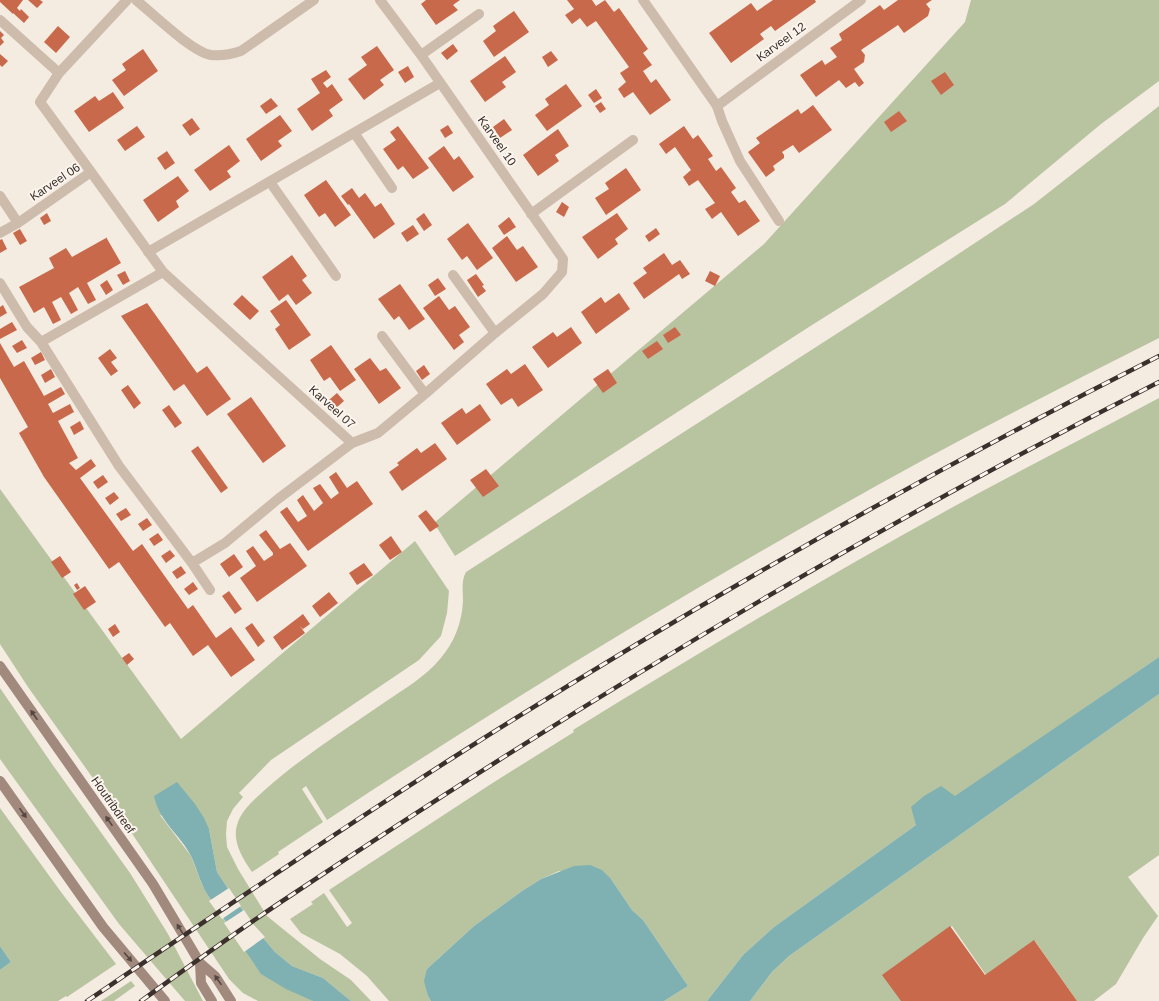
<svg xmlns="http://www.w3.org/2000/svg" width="1159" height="1001" font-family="Arial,sans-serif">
	<rect width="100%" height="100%" fill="#f4ebe1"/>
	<path fill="#b8c4a0" d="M971,0H1159V81L1101,124L1005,204L812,325L455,556L434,523L764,244L965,22Z
		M1159,106V338C1081,377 1004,417 927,458C722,570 522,691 327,820L306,786L302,789L323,822L278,852L279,854L252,872C243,859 232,842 237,825C241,810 256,798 267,788C303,756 345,730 385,702C404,689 425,677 440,659C454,643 462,623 463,601C463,591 461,581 466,572L872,311L1034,204Z
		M1159,398V657L955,797L774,927L743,955L707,1001H664L688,986L643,920L632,910L611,879L559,871L541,879L522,891L474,926L427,969L428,996L431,1001H389L367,976L340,954L301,933L290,919L313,904L311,902L324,893L347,927L352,923L329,890L491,784L574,732L573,730C698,653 824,578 953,507C1021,470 1090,435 1159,398Z
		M0,489L181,739L415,541L449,591L447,613L441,636L419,660L271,760L239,793L243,797L233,809L227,821L226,834L227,847L238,869L267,916L320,959L351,980L371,1001H351L323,978L292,966L275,952L253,926L217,872L209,829L160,815L191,856L201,882L207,894L236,938L313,1001H258L243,993L229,979L127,826L28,687L0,644Z
		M0,688L52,764L130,873L168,934L203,1001H185L119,924L0,759Z
		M1159,694V855L1128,877L1158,916L1143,938L1116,984L1094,1001H1077L1035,941L986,975L952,926L884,975L902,1001H750L772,972L789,956Z
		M0,808L61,892L116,964L67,997L66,996L58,1001H0V970L11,962L0,946Z
		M131,981L135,986L114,1001H101Z"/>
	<path fill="#7fb0b2" d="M1159,657V694L789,956L772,972L750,1001H707L743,955L774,927L916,825L911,807L924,796L941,786L955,796Z
		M177,782L195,804L204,818L209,829L217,872L253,926L275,952L292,966L323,978L351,1001H313L286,989L261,974L207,894C200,882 197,869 191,856C180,834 160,823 154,796Z
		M590,865L602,870L611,879L632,910L643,920L688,986L664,1001H431L428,996L424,981L427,969L474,926L522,891L541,879L574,866Z
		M0,946L11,962L0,970Z"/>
	<path fill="#f4ebe1" d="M229,888L241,906L222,919L209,901Z
		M244,910L254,925L265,937L244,952L224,923Z"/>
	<path fill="#c8694b" d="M0,0H23L17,8L20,11L21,9L29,17L24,23L13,13V14L0,2Z
		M28,0H40L43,2L37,8Z
		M426,0H460L453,5L458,10L436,25L421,4Z
		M567,0H592L596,6L605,0L614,12L619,8L648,49L643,53L652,65L643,71L651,83L656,79L671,100L650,115L633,92L624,98L618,89L626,82L620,73L629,67L596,21L587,27L580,18L572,24L565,15L574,9Z
		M773,0H815L816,2L775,31L771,26L760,34L764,39L731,63L709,33L751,3L757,11Z
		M898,0H932L926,4L930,9L928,16L904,33L898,25L861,50L865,55L864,62L854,69L864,83L859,87L855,82L846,88L839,80L816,97L800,75L822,60L825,65L837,57L830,48L842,40L839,34L880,5L884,10Z
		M514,11L529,32L494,57L483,41L496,31L493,26Z
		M58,26L70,37L56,53L44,42Z
		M0,31L4,35L1,38L4,42L0,46Z
		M453,44L458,51L447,60L441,53Z
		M377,46L394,70L380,80L384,85L364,100L348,79L367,65L361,57Z
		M143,49L158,71L124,96L112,80L126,70L122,64Z
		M551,51L558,60L548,67L542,57Z
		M0,54L8,61L2,67L0,65Z
		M505,56L516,72L502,82L506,87L485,102L470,81Z
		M408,66L414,77L405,83L398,72Z
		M326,70L331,77L323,83L327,88L332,84L343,100L329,110L333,116L312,131L297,109L320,93L311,79Z
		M945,72L954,85L941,95L931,81Z
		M566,84L582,106L547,131L535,115L549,105L545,99Z
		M596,89L602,98L594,103L588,95Z
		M113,92L124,108L89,132L74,111L95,96L99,101Z
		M271,98L278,106L266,114L260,106Z
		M601,102L606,109L600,113L595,106Z
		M813,105L832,130L799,153L793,145L782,152L784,155V158L773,166L775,170L766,177L748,152L760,143L756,138L798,109L801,114Z
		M899,111L907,121L891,132L884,122Z
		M280,115L292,131L278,141L282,146L261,161L246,139Z
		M192,118L200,129L190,136L182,125Z
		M504,119L512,130L500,138L493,127Z
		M448,125L453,133L445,138L440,130Z
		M137,126L145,137L125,151L117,140Z
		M398,126L429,168L413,179L403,166L398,170L383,149L396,140L390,132Z
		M684,126L693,139L698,135L713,156L708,159L716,171L721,167L736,188L731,192L739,203L745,200L760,221L738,236L721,212L712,219L705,209L715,203L698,180L689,186L683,177L691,170L675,147L666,154L659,144Z
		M558,129L569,146L555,155L559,161L538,176L523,155Z
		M229,145L240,161L227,171L231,177L210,191L194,170Z
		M444,146L454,160L459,156L474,177L453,192L428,158Z
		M167,151L175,163L165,170L157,158Z
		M626,168L641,190L606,215L595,198L609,189L605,183Z
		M178,176L189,191L176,201L179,207L158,222L143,200Z
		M326,180L351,215L335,227L325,213L319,217L304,195Z
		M352,188L359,198L365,193L375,207L381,203L395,224L374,239L349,204L348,205L341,196Z
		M562,202L569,207L564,217L556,212Z
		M47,213L51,221L44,225L40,218Z
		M424,213L432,225L424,231L416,219Z
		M617,213L628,229L615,239L618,244L598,259L582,237Z
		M509,217L516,227L504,235L498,226Z
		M468,223L493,258L477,270L467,256L462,260L447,239Z
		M413,225L419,234L407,242L401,233Z
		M656,228L660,234L649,242L645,236Z
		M20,229L27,241L20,245L13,233Z
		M507,236L517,250L523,246L538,267L516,282L492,248Z
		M106,237L121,263L87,283L96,300L88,304L78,287L69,293L78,310L71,314L61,297L52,302L61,320L53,324L44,307L34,313L19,287L54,268L49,258L66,248L72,257L106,238Z
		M2,239L7,249L0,253V240Z
		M664,253L672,265L680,260L690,274L682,279L679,274L644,299L633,283L647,273L643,268Z
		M292,255L307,276L302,280L312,293L296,305L288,294L279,301L262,277Z
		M125,271L130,281L123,285L117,275Z
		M710,271L720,276L715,286L705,281Z
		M476,274L484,285L482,286L486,291L478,297L467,280Z
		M438,278L446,289L435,296L428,285Z
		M107,280L113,290L106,295L100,285Z
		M400,284L425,319L409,330L399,316L394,320L378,299Z
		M619,293L630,309L596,334L581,312L601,297L605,303Z
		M242,295L259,311L250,320L233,304Z
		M439,296L449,310L455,306L470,327L459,335L464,342L454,350L423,308Z
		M286,300L311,335L289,350L275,329L280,325L270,311Z
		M147,303L197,373L207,366L231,399L207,416L184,384L174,391L121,316Z
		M3,305L7,313L0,317V307Z
		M12,322L17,330L0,339V329Z
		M571,327L582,343L548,368L532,347L553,332L557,337Z
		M675,327L681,335L668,343L663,335Z
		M22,340L27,348L17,353L12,346Z
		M657,341L663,349L648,359L642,351Z
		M0,343L14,367L24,361L44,396L61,387L65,394L48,404L53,413L70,404L74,412L58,421L78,458L69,463L76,470L91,459L96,466L80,478L133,551L142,544L188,609L193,605L216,638L231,627L255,660L231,677L208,645L193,656L170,623L165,627L119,562L109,569L44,477L19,433L28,427L0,378Z
		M331,345L356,380L340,391L330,377L324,381L310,360Z
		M110,349L117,358L111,362L118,371L111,376L98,358Z
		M41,352L45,360L35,365L31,358Z
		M370,358L380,371L386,368L401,388L379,404L354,369Z
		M525,364L543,390L518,407L512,398L501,405L486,384L507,369L511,374Z
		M424,365L430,374L422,380L416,371Z
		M51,369L55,377L45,383L41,375Z
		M608,369L617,383L603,393L593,379Z
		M128,385L141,403L134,409L121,390Z
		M337,393L344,401L336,408L329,400Z
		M251,397L286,446L263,463L227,414Z
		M480,404L491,420L457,445L441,423L462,408L466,414Z
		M169,405L182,423L175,428L162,410Z
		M80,421L84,429L74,435L70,427Z
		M435,443L447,459L402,491L389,472L399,465L397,463L417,448L421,453Z
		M198,446L228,488L221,493L191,451Z
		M486,469L499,486L483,497L470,480Z
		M336,472L347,488L357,481L373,504L308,551L280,512L287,507L298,522L307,516L297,500L303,495L314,511L323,503L313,488L320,484L331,499L339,493L329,477Z
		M103,475L108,482L98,489L93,482Z
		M114,492L119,498L110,505L105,498Z
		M126,508L131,515L121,521L116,514Z
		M426,510L439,526L430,532L418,516Z
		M147,518L152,525L143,531L138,524Z
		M266,530L280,549L290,543L307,566L257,602L240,578L256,566L246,551L253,546L264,561L273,555V553L259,535Z
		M158,533L163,540L154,546L149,539Z
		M391,536L402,552L390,560L379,545Z
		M170,550L175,556L166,563L161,556Z
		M234,554L243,567L229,577L220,564Z
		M60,556L71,572L62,578L51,562Z
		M364,563L373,575L357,585L349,573Z
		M181,566L186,573L177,579L172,572Z
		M193,582L198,589L189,595L184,589Z
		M77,583L80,588L77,590L74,585Z
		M85,586L96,602L84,610L73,594Z
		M229,591L242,609L235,614L222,596Z
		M329,592L338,603L320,617L312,606Z
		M303,614L310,624L303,629L300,626L305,633L282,650L273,637Z
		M252,623L265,641L258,647L245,628Z
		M115,624L120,632L113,637L108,629Z
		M129,653L134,659L127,665L122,658Z
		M950,926L985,975L1034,940L1077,1001H901L882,975Z"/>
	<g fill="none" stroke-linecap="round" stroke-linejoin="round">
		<path stroke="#cdbbac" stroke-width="10" d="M717,106L722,121L740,161L779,221"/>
		<path stroke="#cdbbac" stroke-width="10" d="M643,0L717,106L861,0
			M0,20L59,73
			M421,55L479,14
			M355,134L392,188
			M91,172L163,272L352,443L278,499L225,543L192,563
			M270,182L336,276
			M0,196L18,223L91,172L40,102L59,73L127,0
			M531,214L633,140
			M0,233L18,223
			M148,252L440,83
			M453,275L495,333
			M0,283L27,327L41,342L119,466L192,563L210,590
			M382,336L425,394
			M41,342L163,272
			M352,443L378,433L425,394L495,333L543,294L562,272L563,259L421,55L380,0"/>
		<path stroke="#cdbbac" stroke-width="10" d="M136,0C152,13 192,52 211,55C221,56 232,54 241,51L314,0"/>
		<path stroke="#a18a7d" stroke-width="10" d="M0,666L153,884L200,963L215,976L231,1001
			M0,781L103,927L165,1001
			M200,963L201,983L212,1001"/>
		<defs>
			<path id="rail" d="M87,1001C208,919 330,836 454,757C682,612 918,478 1159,356
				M141,1001C191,965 241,928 293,894C572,708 860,534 1159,382"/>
		</defs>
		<use href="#rail" stroke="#3b302b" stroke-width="4.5"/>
		<use href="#rail" stroke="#fbf5ee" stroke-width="3" stroke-dasharray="9" stroke-linecap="butt"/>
	</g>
	<defs><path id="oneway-solid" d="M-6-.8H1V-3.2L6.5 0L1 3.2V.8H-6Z"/></defs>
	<g fill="#544640">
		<use href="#oneway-solid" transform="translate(34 715) rotate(-125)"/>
		<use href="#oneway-solid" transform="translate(23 813) rotate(55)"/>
		<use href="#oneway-solid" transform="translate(109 821) rotate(-125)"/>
		<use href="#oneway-solid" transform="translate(180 929) rotate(-121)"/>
		<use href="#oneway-solid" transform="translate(128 957) rotate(50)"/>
		<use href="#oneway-solid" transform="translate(218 980) rotate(-125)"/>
	</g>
	<g text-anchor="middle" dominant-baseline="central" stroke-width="4" stroke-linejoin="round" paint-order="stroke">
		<g font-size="12" fill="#3b302b" stroke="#fbf5ee">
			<text transform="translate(781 42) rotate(-36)">Karveel 12</text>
			<text transform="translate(497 141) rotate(55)">Karveel 10</text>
			<text transform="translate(55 182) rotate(-34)">Karveel 06</text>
			<text transform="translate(332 407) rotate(42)">Karveel 07</text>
			<text transform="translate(113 805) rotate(55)">Houtribdreef</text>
		</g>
	</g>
</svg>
